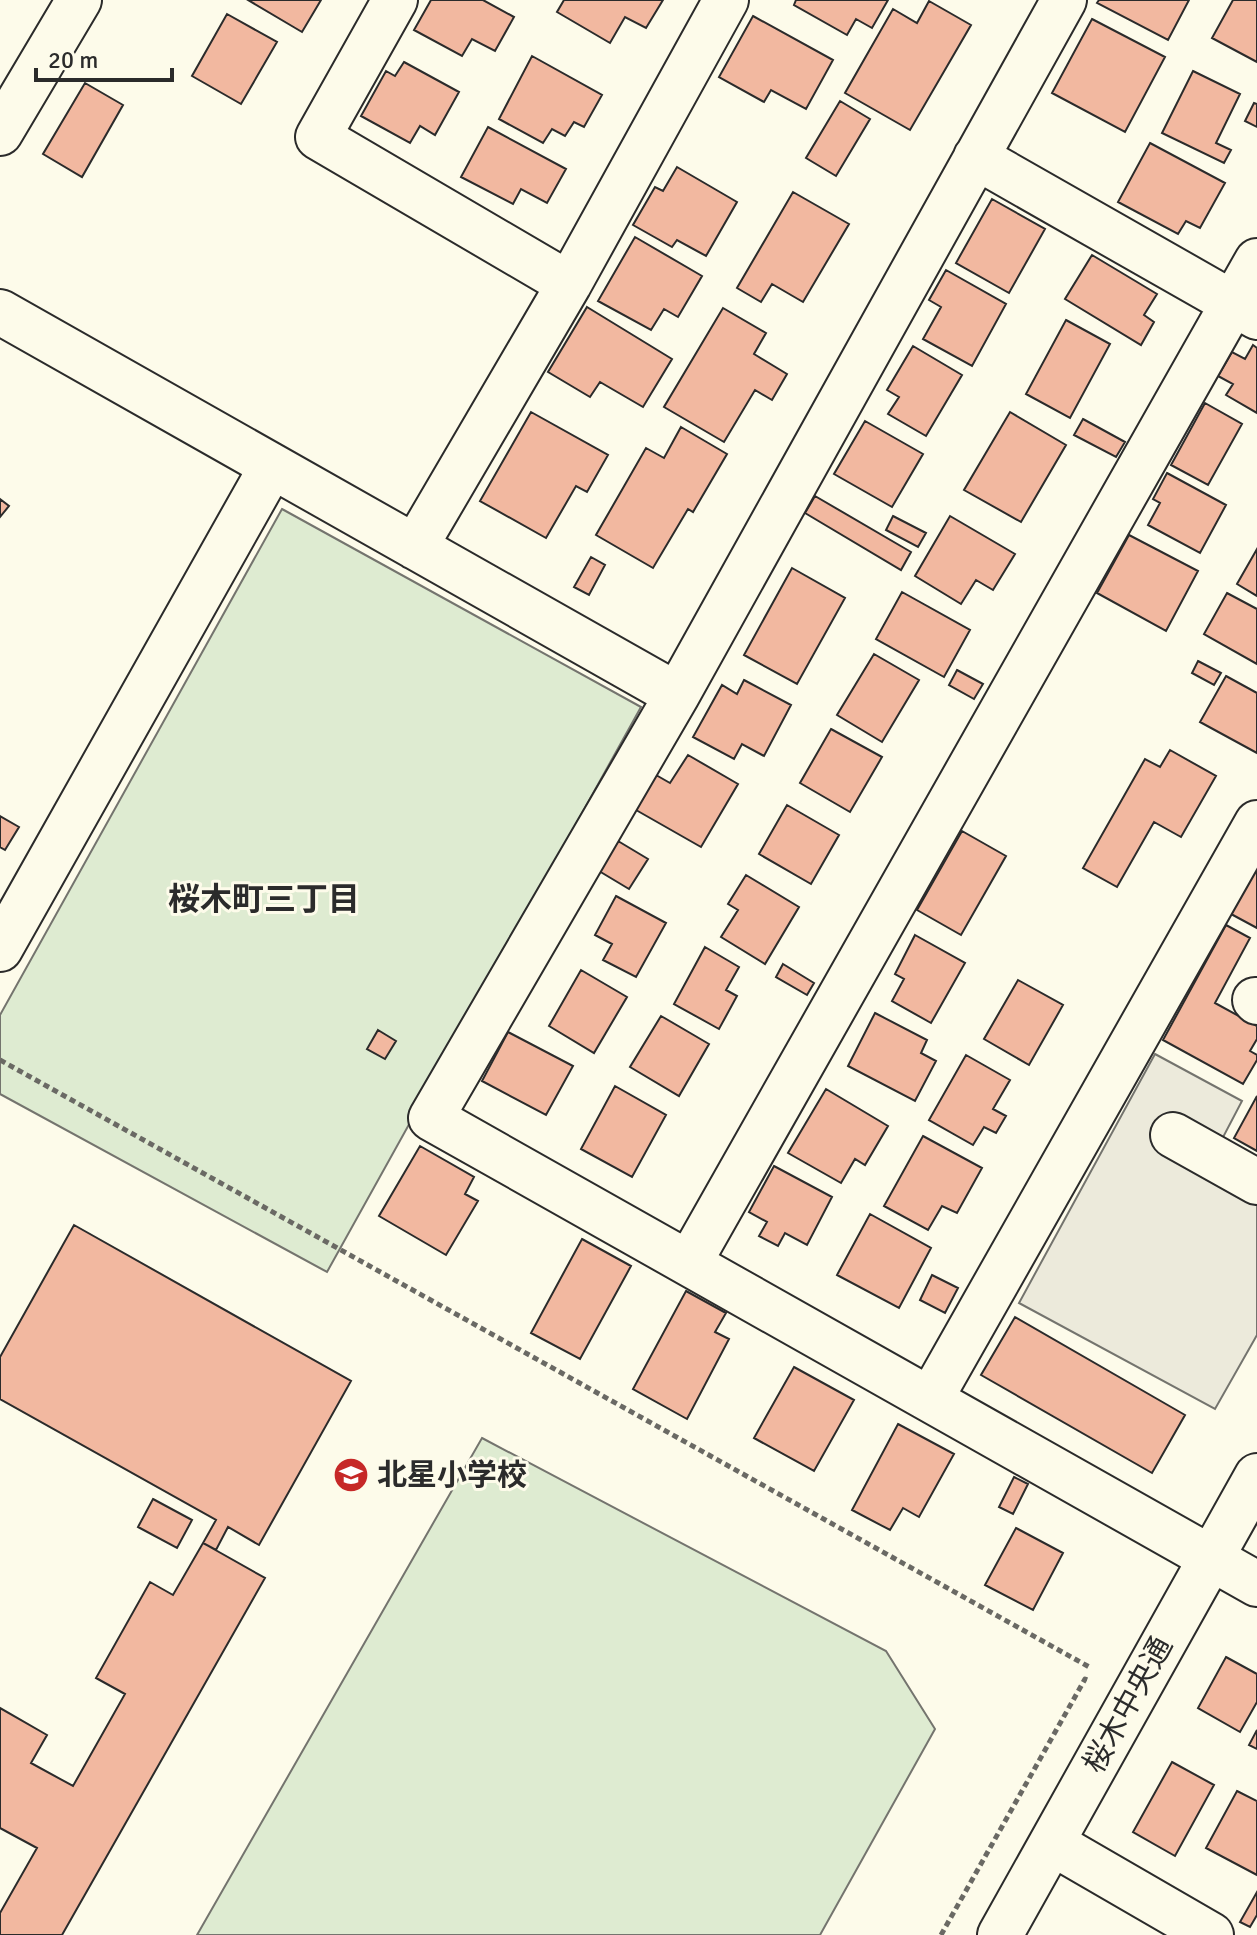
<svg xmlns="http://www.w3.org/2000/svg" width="1257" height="1935" font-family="Signika,'Noto Sans JP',sans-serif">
	<rect width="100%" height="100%" fill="#fdfbea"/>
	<path fill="#deebd1" stroke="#74746e" stroke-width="2" d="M282,509L641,707L327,1272L0,1094V1015Z
		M482,1438L886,1651L935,1729L820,1935H197Z"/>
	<path fill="#eceadb" stroke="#74746e" stroke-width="2" d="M1155,1054L1242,1101L1221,1141L1257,1161V1335L1215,1409L1019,1303Z"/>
	<path fill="#f2b8a0" stroke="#2b2b2b" stroke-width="2" d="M248,0H321L302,32Z
		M431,0H483L514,17L495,51L472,39L462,56L414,30Z
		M564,0H663L646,28L625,17L610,43L557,12Z
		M796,0H888L872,28L856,19L847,35L794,5Z
		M1099,0H1189L1168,40L1097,3Z
		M1233,0H1257V62L1212,38Z
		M929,1L971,25L910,130L845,93L893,9L917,23Z
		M227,14L277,42L241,104L192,76Z
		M753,16L833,60L806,109L771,90L764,102L719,77Z
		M1092,19L1165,57L1125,132L1052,93Z
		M532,56L602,95L584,127L574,122L565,136L552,129L543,143L499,119Z
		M404,62L459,92L435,135L420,126L410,143L361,116L386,71L395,76Z
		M1193,71L1240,94L1216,143L1231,150L1224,163L1162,133Z
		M85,83L123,105L82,177L43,154Z
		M840,101L870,119L836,176L806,158Z
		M1254,103L1257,104V127L1245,121Z
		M488,127L566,169L547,203L521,189L513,204L461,177Z
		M1150,143L1225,183L1200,228L1186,221L1178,234L1118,202Z
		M677,167L737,202L706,256L677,240L672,247L633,225L655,187L663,191Z
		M793,192L849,224L803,302L772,284L761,302L737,288Z
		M992,199L1045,229L1009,293L956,263Z
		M635,237L702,276L678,317L664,309L651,330L598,301Z
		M1092,255L1157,294L1144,315L1154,322L1141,345L1065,299Z
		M946,270L1006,304L972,366L923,339L941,307L929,300Z
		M587,307L672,359L643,407L600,382L590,397L548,372Z
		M723,308L766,333L754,354L787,374L772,400L755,390L724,442L664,407Z
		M1066,320L1110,344L1070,418L1026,394Z
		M1253,345L1257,348V413L1226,395L1233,384L1218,376L1232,352L1245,359Z
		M913,346L962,375L926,436L888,414L899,397L887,390Z
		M1205,403L1242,424L1208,485L1171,465Z
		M531,412L608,455L587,492L576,486L546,538L480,501Z
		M1010,412L1066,445L1021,522L964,490Z
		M1083,419L1125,442L1116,457L1074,435Z
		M865,421L923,454L892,507L834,474Z
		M681,427L727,454L693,512L688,509L653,568L596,535L646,448L664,458Z
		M1167,473L1226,505L1200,553L1148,525L1160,503L1153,499Z
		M815,496L911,552L901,570L805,513Z
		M0,499L9,506L0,517Z
		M893,516L926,533L918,547L886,530Z
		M950,516L1015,554L993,590L976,580L961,604L915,576Z
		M1129,535L1198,571L1166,631L1097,593Z
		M1257,549V596L1237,584Z
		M591,557L605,565L589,595L574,587Z
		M792,568L845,598L797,684L744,655Z
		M902,592L970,630L944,677L876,639Z
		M1227,593L1257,609V664L1204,634Z
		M874,654L919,680L882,742L837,715Z
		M1198,661L1221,673L1214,685L1192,673Z
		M957,670L983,684L974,699L949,685Z
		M1226,676L1257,693V753L1200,722Z
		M744,680L791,705L764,756L742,744L734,759L693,737L722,685L737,694Z
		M831,729L882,757L850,812L800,783Z
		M1170,750L1216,776L1181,837L1154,822L1117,887L1083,868L1145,759L1160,767Z
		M688,755L738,784L701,847L636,810L656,775L670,783Z
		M787,805L839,835L811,884L759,854Z
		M0,816L19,827L5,850L0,847Z
		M962,831L1006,856L961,935L917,910Z
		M618,841L648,859L629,889L599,871Z
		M1257,867V928L1231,914Z
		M746,875L799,907L765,964L721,937L738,910L728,904Z
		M616,896L666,923L636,977L603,960L612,944L595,935Z
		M1226,925L1250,938L1215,1003L1257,1026V1039L1250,1051L1257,1055V1060L1243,1084L1163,1040Z
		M915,935L965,963L931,1023L892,1001L904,979L895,974Z
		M705,947L739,967L726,990L737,996L719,1029L674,1004Z
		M783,964L814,983L807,995L776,977Z
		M581,970L627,997L594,1053L549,1026Z
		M1018,980L1063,1005L1029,1065L984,1039Z
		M875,1013L927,1040L921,1053L936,1061L915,1101L848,1066Z
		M661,1016L709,1044L679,1096L630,1067Z
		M378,1030L396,1041L385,1059L367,1049Z
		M508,1032L573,1066L546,1115L482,1081Z
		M966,1055L1010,1080L993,1109L1006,1116L996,1133L984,1127L973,1145L929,1120Z
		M615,1086L666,1115L632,1177L581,1149Z
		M826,1089L888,1126L865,1165L855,1159L841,1183L788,1153Z
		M1257,1096V1151L1234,1138Z
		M923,1136L982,1168L957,1213L942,1206L928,1230L884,1206Z
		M420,1146L474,1177L465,1194L478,1201L446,1255L379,1216Z
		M774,1166L832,1197L807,1245L785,1233L778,1246L759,1236L767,1222L749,1212Z
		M870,1214L931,1248L899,1308L837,1275Z
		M74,1225L351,1381L259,1545L228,1527L216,1550L203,1543L216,1520L0,1399V1357Z
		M582,1239L631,1266L580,1359L531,1333Z
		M932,1275L958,1288L945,1313L920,1300Z
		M686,1291L726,1313L715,1332L729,1339L687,1419L633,1389Z
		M1015,1317L1185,1415L1152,1473L981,1375Z
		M794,1367L854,1400L814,1471L754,1438Z
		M898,1424L954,1454L919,1517L903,1508L890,1530L852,1510Z
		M1014,1477L1028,1484L1013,1514L999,1507Z
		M153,1499L192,1520L177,1548L138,1527Z
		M1016,1528L1063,1553L1033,1610L985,1585Z
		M203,1543L265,1578L62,1935H0V1913L37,1848L0,1828V1708L47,1735L31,1763L73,1786L125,1694L96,1678L150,1582L173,1595Z
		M1226,1657L1257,1674V1702L1240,1732L1198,1708Z
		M1257,1730V1749L1249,1745Z
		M1172,1762L1214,1785L1175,1856L1133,1832Z
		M1237,1791L1257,1801V1875L1206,1848Z
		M1257,1892V1915L1250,1927L1240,1922Z"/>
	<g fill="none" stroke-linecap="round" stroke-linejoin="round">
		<defs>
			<path id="minor" d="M395,0L318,137L569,284
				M1064,0L677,695L431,1118L1257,1584
				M0,133L79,0
				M976,157L1257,317
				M0,312L677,695
				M415,547L569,284L726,0
				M0,949L272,466
				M1255,1000L1257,1002
				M1173,1135L1257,1182
				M689,1263L1257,261
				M931,1398L1257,823
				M1052,1843L1211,1935
				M1000,1935L1257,1476"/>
		</defs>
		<use href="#minor" stroke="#2b2b2b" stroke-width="48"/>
		<path stroke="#6a6964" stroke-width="5" stroke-dasharray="6 4" stroke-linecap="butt" d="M0,1060L1091,1668
			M941,1935L1085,1679L1090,1681"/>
		<use href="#minor" stroke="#fdfbea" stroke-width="44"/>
	</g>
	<defs>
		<symbol id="school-disc" viewBox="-11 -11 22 22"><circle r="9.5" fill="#c62828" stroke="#fdfbea"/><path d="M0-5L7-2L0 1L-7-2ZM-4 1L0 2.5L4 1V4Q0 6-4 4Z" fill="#fff"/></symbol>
	</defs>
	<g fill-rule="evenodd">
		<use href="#school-disc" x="331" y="1455" width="40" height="40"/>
	</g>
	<g text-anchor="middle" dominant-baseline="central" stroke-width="6" stroke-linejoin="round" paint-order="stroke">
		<g font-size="30" font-weight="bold" fill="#2b2b2b" stroke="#fdfbea" text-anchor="start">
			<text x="377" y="1475">北星小学校</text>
		</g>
		<g font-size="30" fill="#2b2b2b" stroke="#fdfbea">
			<text transform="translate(1128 1705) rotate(-61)">桜木中央通</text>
		</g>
		<g font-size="32" font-weight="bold" fill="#2b2b2b" stroke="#fdfbea">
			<text x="264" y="899">桜木町三丁目</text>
		</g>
	</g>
	<path d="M36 68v12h136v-12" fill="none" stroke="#2b2b2b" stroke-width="4"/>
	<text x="48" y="68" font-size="24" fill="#2b2b2b" stroke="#fdfbea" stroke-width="6" paint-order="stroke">20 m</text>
</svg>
